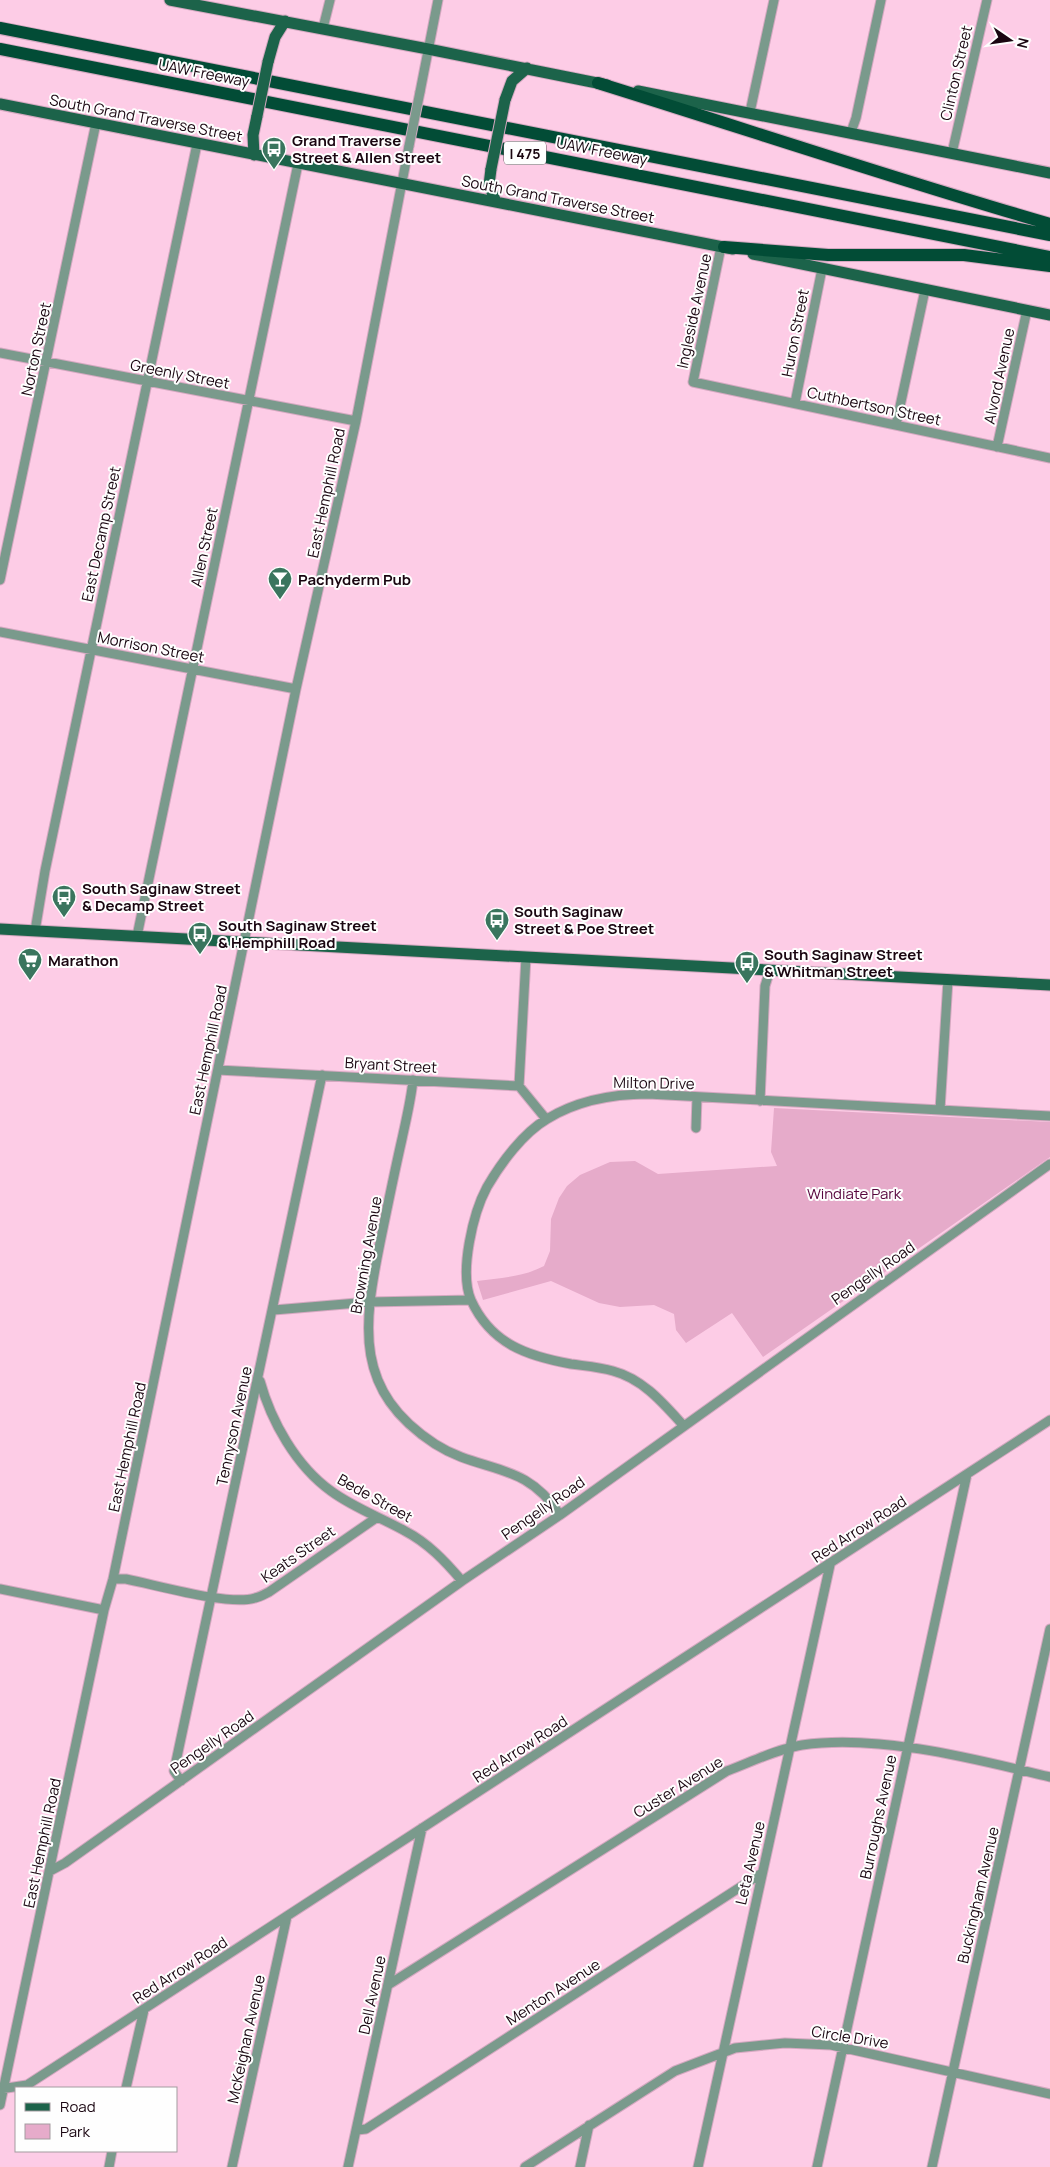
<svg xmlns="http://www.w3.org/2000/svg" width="1050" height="2167" font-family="Manrope,sans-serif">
	<rect width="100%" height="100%" fill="#fdcce6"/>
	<path fill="#e6abca" d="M774,1108L1050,1122V1157L763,1357L732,1313L686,1343L676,1330L674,1314L654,1305L620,1307L599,1303L551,1281L483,1300L477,1281C501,1278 523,1277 544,1266L550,1251L551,1219L559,1198L567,1186L580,1175L610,1162L635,1161L658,1174L777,1166L771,1152Z"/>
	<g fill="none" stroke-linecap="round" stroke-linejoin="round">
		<defs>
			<path id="minor" d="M323,28L330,0
				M420,92L438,0
				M750,112L774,0
				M851,132L856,118L881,0
				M952,153L987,0
				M721,247L693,382L1050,458
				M0,353L356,421
				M795,403L822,269
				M896,425L925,290
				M997,447L1027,310
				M0,580L96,123
				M0,632L296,689
				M35,931L45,871L197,144
				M137,936L298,164
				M218,1070L519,1086L546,1119
				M413,1080C411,1100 406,1120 402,1139C394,1174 387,1209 380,1243C363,1327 354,1391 435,1444C482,1474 525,1460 560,1515
				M519,1086L526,957
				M760,1101L765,986L770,970
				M940,1110L948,980
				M696,1128L697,1097
				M274,1310L369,1302L471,1300
				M260,1381C271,1421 296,1466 331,1491C354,1508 380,1517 405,1531C428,1543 445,1561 462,1581
				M683,1425C663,1403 643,1379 613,1371C599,1367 585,1366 571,1364C527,1356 491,1344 471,1300C459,1272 473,1213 487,1187C501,1163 523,1133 547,1119C578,1100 612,1094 648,1094L1050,1116
				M113,1579H126C157,1585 228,1606 255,1598C260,1597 265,1594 269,1592L376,1518
				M0,1589L104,1610
				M181,1781L174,1771L322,1075
				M50,1871L65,1863L462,1581L560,1515L1050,1164
				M388,1985L727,1771C751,1762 777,1749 802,1745C879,1734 975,1759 1050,1777
				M126,2088L144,2010
				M0,2089L27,2085L1050,1420
				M0,2105L104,1610L113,1579L296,689L356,421L409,146
				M357,2130L366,2129L762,1873
				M109,2167L112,2151
				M232,2167L287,1916
				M348,2167L422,1828
				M525,2167L675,2071L735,2048L785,2043L831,2045L1050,2094
				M580,2167L589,2125
				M698,2167L830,1565
				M817,2167L967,1474
				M932,2167L1050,1629"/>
			<path id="major" d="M170,0L428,49L607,85
				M268,62L275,37L285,21
				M638,91L1050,173
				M505,100L512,81L527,68
				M0,104L733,249
				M254,155L253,135L257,116
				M491,169L489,185L496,202
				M753,254L1050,315
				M0,929L1050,985"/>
			<path id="highway" d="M0,28L1050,235
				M0,49L1050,257
				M598,83C749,130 898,180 1050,224
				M724,247L828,255H964L1050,266"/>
		</defs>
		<use href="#minor" stroke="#d4a8c0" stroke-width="11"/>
		<use href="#major" stroke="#d4a8c0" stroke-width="13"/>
		<use href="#highway" stroke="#d4a8c0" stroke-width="14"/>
		<use href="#minor" stroke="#7a9a8c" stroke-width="9"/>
		<use href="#major" stroke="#1c634a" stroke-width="11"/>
		<use href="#highway" stroke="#024c36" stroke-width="12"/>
		<defs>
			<path id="minor-bridge" d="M409,146L420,92"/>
			<path id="major-bridge" d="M257,116L268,62
				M491,169L505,100"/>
		</defs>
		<use href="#minor-bridge" stroke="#d4a8c0" stroke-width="11" stroke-linecap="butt"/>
		<use href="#major-bridge" stroke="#d4a8c0" stroke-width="13" stroke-linecap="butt"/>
		<use href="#minor-bridge" stroke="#7a9a8c" stroke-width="9"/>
		<use href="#major-bridge" stroke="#1c634a" stroke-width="11"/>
	</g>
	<defs>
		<symbol id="bus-pin" viewBox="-11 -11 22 30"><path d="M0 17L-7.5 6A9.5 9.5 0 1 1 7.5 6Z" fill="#3a755e" stroke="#fefefe"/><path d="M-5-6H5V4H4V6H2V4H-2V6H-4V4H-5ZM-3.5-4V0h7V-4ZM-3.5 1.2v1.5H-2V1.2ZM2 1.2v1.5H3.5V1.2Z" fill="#fff"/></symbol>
		<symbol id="bar-pin" viewBox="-11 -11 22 30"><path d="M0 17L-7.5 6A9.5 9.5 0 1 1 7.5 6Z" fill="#3a755e" stroke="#fefefe"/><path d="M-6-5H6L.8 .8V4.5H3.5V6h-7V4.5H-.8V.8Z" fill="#fff"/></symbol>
		<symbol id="supermarket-pin" viewBox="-11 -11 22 30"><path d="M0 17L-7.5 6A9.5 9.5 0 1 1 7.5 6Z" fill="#3a755e" stroke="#fefefe"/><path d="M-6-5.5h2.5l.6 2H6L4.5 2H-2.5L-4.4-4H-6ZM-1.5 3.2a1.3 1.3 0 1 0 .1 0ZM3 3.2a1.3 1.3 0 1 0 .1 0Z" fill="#fff"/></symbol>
	</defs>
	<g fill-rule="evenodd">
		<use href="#bus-pin" x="260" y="135" width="28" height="38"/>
		<use href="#bar-pin" x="266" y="565" width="28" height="38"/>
		<use href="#bus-pin" x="50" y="883" width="28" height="38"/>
		<use href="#bus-pin" x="483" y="906" width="28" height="38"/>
		<use href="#bus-pin" x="186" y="920" width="28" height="38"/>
		<use href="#supermarket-pin" x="16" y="946" width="28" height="38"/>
		<use href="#bus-pin" x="733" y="949" width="28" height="38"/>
	</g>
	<g text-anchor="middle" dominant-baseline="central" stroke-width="4" stroke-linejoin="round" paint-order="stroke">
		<rect fill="#fefefe" stroke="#5e5058" stroke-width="1" x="504" y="141.5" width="42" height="23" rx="4"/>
		<g font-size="14" font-weight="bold" fill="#1a0611">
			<text x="525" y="153">I 475</text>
		</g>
		<g font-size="15" fill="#1a0611" stroke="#fefefe">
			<text transform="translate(204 73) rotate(11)">UAW Freeway</text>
			<text transform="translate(956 73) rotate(-77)">Clinton Street</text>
			<text transform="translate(146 118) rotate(11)">South Grand Traverse Street</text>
			<text transform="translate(602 151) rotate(11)">UAW Freeway</text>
			<text transform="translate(558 199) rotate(11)">South Grand Traverse Street</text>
			<text transform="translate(694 311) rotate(-78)">Ingleside Avenue</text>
			<text transform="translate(795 333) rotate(-79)">Huron Street</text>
			<text transform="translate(36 349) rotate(-78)">Norton Street</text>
			<text transform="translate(180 374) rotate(11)">Greenly Street</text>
			<text transform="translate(999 376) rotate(-78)">Alvord Avenue</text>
			<text transform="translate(874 406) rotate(12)">Cuthbertson Street</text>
			<text transform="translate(326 493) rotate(-78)">East Hemphill Road</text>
			<text transform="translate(101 534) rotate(-78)">East Decamp Street</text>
			<text transform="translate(204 547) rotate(-78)">Allen Street</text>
			<text transform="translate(151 647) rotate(11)">Morrison Street</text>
			<text transform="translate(208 1050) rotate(-78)">East Hemphill Road</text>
			<text transform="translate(391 1065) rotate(3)">Bryant Street</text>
			<text transform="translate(654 1083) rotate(1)">Milton Drive</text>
			<text transform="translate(366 1255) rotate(-80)">Browning Avenue</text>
			<text transform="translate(873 1273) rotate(-35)">Pengelly Road</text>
			<text transform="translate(234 1426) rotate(-78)">Tennyson Avenue</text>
			<text transform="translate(127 1447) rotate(-78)">East Hemphill Road</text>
			<text transform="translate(375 1498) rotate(29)">Bede Street</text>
			<text transform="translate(543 1508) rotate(-35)">Pengelly Road</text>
			<text transform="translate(859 1529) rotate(-33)">Red Arrow Road</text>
			<text transform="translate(298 1554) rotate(-35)">Keats Street</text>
			<text transform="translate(212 1742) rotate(-35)">Pengelly Road</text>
			<text transform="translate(520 1749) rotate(-33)">Red Arrow Road</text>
			<text transform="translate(678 1787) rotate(-32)">Custer Avenue</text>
			<text transform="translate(878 1817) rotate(-78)">Burroughs Avenue</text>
			<text transform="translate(42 1843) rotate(-78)">East Hemphill Road</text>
			<text transform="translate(750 1863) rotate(-77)">Leta Avenue</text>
			<text transform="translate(978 1895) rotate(-77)">Buckingham Avenue</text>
			<text transform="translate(180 1970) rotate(-33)">Red Arrow Road</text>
			<text transform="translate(553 1992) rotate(-33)">Menton Avenue</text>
			<text transform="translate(372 1995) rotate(-78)">Dell Avenue</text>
			<text transform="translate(850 2037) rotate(9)">Circle Drive</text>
			<text transform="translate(246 2039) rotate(-78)">McKeighan Avenue</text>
		</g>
		<g font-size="15" font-weight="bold" fill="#1a0611" stroke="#fefefe" text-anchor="start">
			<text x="292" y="140">Grand Traverse<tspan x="292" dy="17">Street &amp; Allen Street</tspan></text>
			<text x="298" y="579">Pachyderm Pub</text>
			<text x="82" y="888">South Saginaw Street<tspan x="82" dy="17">&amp; Decamp Street</tspan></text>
			<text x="514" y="911">South Saginaw<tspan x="514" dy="17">Street &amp; Poe Street</tspan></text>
			<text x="218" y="925">South Saginaw Street<tspan x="218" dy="17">&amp; Hemphill Road</tspan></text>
			<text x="764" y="954">South Saginaw Street<tspan x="764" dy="17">&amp; Whitman Street</tspan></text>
			<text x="48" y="960">Marathon</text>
		</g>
		<g font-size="15" fill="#57053d" stroke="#fefefe">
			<text x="854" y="1193">Windiate Park</text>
		</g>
	</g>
	<rect x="15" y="2087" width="162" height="65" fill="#fefefe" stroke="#a39b9f"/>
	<rect x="25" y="2103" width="25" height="8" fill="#1c634a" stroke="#a39b9f"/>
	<text x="60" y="2112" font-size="15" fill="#1a0611">Road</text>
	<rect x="25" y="2124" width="25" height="15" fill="#e6abca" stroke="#a39b9f"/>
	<text x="60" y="2137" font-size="15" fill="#1a0611">Park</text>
	<g transform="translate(1010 40) rotate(103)" stroke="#fefefe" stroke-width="4" paint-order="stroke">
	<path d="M0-4L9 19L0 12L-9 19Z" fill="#1a0611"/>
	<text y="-8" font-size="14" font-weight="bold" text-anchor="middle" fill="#1a0611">N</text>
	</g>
</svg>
